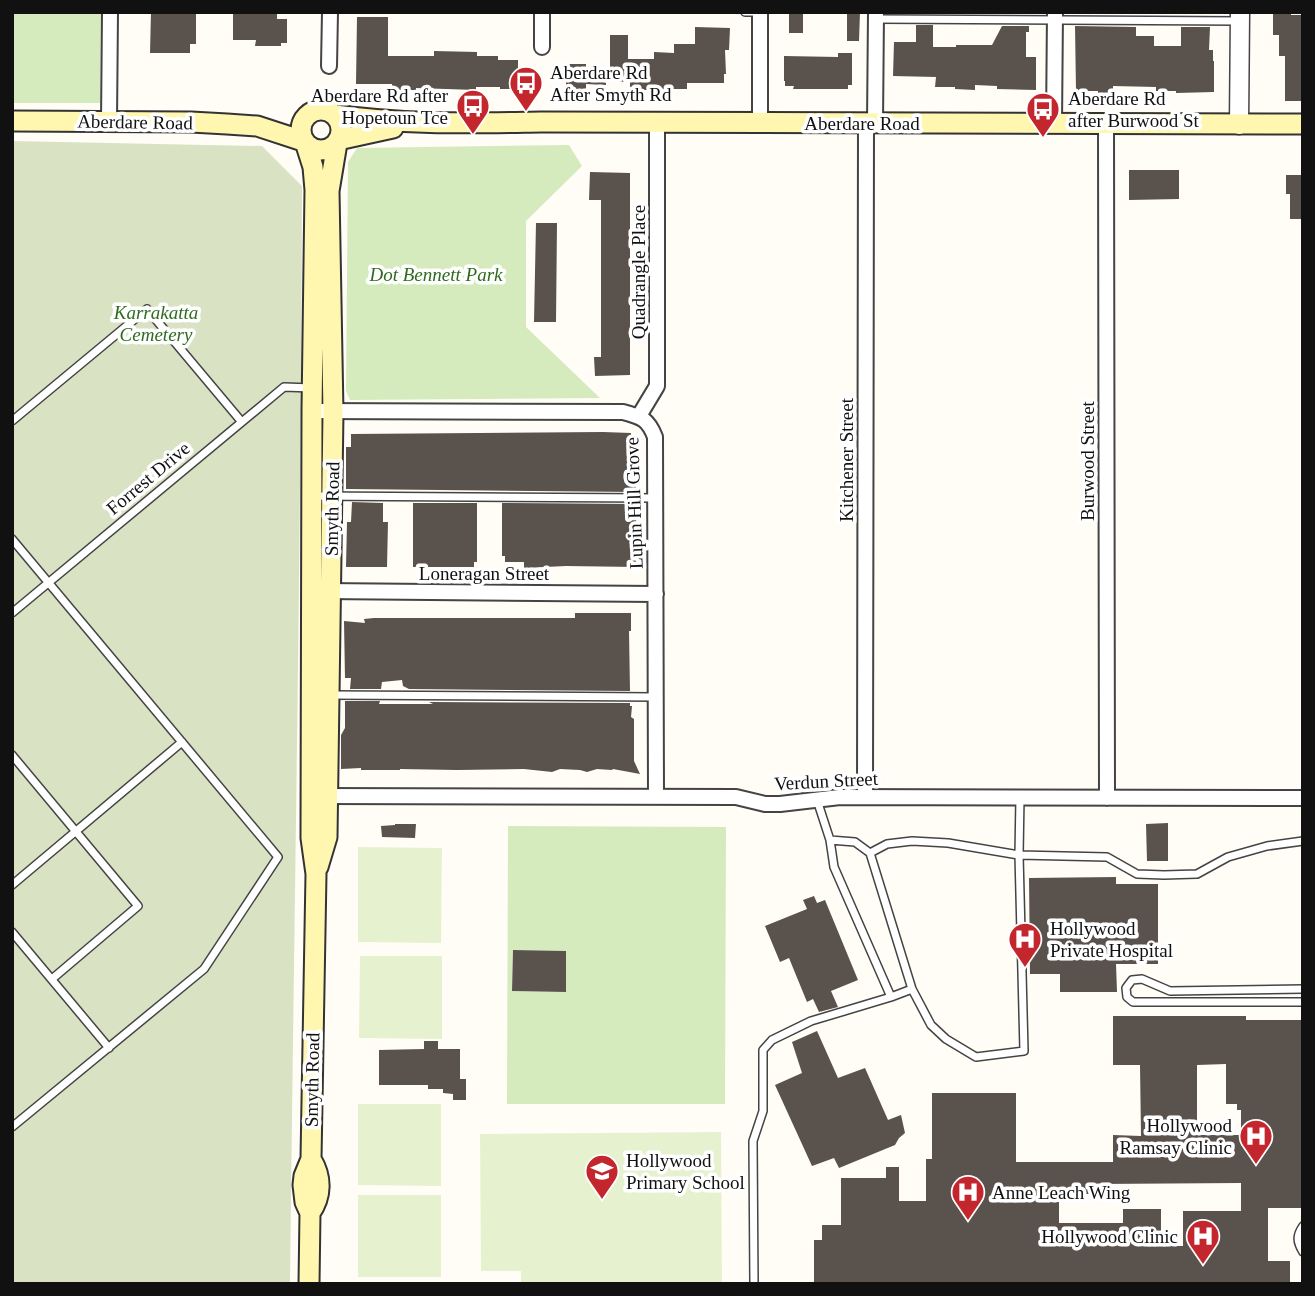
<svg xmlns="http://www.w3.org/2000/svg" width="1315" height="1296" font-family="Georgia,serif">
	<rect width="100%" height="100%" fill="#fffdf5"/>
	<path fill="#d5ebbd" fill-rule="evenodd" d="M12,12H101L100,103H12Z
		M569,145L582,166L526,221V327L600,398L350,400L346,391L348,162L357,148Z
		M508,826L726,827L725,1104H507ZM513,950L566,951L565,992L512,991Z"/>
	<path fill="#d9e3c4" d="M12,141L262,146L302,186C301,552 294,918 290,1284H12Z"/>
	<path fill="#e6f2cf" d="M358,847L442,848L441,943L358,942Z
		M360,956H442V1039L359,1038Z
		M358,1104H441V1186L358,1185Z
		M721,1132L722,1284H521V1271H481L480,1134Z
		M358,1195H441V1277H358Z"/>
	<path fill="#5a524d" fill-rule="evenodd" d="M151,12H196V44H190V53H150Z
		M233,12H277V19H287V43H281V46H255L256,40H233Z
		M789,12H803V33H789Z
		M847,12H860L859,41H847Z
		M1083,12H1136V14H1083Z
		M1273,12H1291V15H1303V101H1285V56H1279V35H1273Z
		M357,17H388V56H434V51L477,52V56H498V60H518V89H500V87H476V90L416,88V90H392V84H356Z
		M916,25H933V47H956V45H992L1002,26H1029V32H1026V57H1036V90L997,89V86L975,85V90L955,89V87H935L936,77L893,76L894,42H916Z
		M1075,26L1136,27V36H1154V46H1181V27H1210L1209,50H1213V61H1214V92L1176,93V91H1156V87L1113,86V102H1098V91H1076Z
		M695,27L730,28L729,50H725L726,74H724V83H687V89H670V96H653V90H630V82L610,81V35H628V59H654V52L674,53V44H695Z
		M838,53H852V85H848V89H793L794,86H785V81H784V56L838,57Z
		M566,64H586V72H606V85L586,84V97H566Z
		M1129,170H1179V199L1129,200Z
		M590,172L630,173V375L595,376L594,357H601V200H589Z
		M1286,175H1303V219H1290V194H1286Z
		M536,223H557L556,322H534Z
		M603,432L631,433V446H635L636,492L346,489V447H351V434Z
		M352,502L383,503V522H388L387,567H346L347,522H351Z
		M413,503H477V562H474V567H413Z
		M502,503L636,504L637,567L566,566L524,568V562H505V556H502Z
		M575,613H631V631H629L630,691L409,689L403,686L402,680L382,682L381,689H350L351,678H345L344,621L365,623L364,619L374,618H575Z
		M345,701H380L379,704H433L429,702L630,703V706H632L631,717L634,719V761L640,774L613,769L612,770L597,769L587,772L580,770L560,769L552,772L524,769L457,770L400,769V770H361V768L341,769V735L345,728Z
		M1168,823V861H1147L1146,824Z
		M395,824H416L415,838L382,837L381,826L395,825Z
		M1116,877V884H1158V964H1116L1117,992H1060V974H1030L1029,878Z
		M814,896L817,903L825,900L858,980L831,991L838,1007L819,1012L813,999L807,1002L789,958L780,962L765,926L807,909L803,900Z
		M513,950L566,951V992L512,991Z
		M1113,1016H1246V1020H1303V1208H1268V1261H1290V1284H814V1240H822V1225H841V1178H886V1167H899V1201H926V1159H932V1093H1016V1162H1113V1135L1141,1136L1140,1065H1113ZM1226,1064V1104H1237V1110H1241V1135H1197V1065ZM1241,1183V1211H1183V1246H1161V1209H1123V1223H1059V1194H1097V1184Z
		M817,1031L838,1078L865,1068L888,1120L901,1115L905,1133L899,1138L895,1145L839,1168L834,1158L812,1166L775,1085L802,1073L792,1042Z
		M424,1041H438V1049H460V1079H466V1100H453V1094L443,1093V1089H428V1085H379V1050L424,1049Z"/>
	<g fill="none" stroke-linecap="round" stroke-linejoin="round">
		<defs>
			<path id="service" d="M745,12H760
				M877,19L1239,21
				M12,421L147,309L241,421
				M312,496L656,498
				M12,539L278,857L204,969L12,1127
				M12,613L284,387L312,388
				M329,695L656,697
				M12,755L138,906L52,979
				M817,800L830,840L834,867L891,997L912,989L870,853L855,842L830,840
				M870,853L887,844L912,841L948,843L1019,855L1107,857L1137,874L1164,875L1197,874L1228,857L1267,846L1303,841
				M12,885L182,742
				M12,932L109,1048
				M912,989L931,1025L946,1039L976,1057L1024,1051L1019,855L1020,797
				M1303,989L1170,991L1142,979L1132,980L1126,988L1127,997L1133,1002H1303
				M1303,1226C1296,1236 1297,1242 1303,1252
				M754,1284L753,1141L763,1111V1050L772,1040L811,1021L891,997"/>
			<path id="minor" d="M542,47V12
				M329,66L330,12
				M109,121L110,12
				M760,122V12
				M875,123L876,12
				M1054,124L1055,12
				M1106,124L1107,798
				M312,411L623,412C642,417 648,419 655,437L656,797
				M639,416L657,386V122
				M323,591L656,594
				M319,796L736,797L765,804H780L840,797L1303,798
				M865,797L866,123"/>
			<path id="tertiary" d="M1239,125L1240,12"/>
			<path id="secondary" d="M301 130a20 20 0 1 1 40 0a20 20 0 1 1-40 0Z
				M335,115C404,125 472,123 541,122L1303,124
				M12,121L191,122L227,124L257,126L303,141
				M338,140L393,128
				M306,145L313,167L315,190L312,411L311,838L316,874L311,1159L304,1176L303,1185L305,1202L310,1213L309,1284
				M318,867L327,837L333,412L329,191L337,143
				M310,1213C322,1196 322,1177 311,1159"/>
		</defs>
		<use href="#service" stroke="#444" stroke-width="10"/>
		<use href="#minor" stroke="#444" stroke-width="18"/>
		<use href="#tertiary" stroke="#444" stroke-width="21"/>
		<use href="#secondary" stroke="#333" stroke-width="23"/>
		<use href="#service" stroke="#fff" stroke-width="7"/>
		<use href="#minor" stroke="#fff" stroke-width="14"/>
		<use href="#tertiary" stroke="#fff" stroke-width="18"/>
		<use href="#secondary" stroke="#fff6b0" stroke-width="19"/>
	</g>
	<defs>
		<symbol id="bus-pin" viewBox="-11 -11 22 30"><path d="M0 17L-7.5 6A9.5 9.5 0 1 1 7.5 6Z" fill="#c4262e" stroke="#fff"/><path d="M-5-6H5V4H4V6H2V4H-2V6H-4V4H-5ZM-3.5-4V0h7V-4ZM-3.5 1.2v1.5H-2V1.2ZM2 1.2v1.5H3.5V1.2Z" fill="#fff"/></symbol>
		<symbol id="hospital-pin" viewBox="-11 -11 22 30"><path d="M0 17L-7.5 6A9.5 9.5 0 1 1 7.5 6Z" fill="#c4262e" stroke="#fff"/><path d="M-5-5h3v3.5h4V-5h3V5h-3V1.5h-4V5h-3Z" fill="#fff"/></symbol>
		<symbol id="school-pin" viewBox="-11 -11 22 30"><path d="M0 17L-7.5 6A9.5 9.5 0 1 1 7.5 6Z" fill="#c4262e" stroke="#fff"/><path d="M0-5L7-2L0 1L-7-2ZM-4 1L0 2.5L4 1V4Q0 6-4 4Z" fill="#fff"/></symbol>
	</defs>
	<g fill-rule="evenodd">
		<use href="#bus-pin" x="507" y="64" width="38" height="52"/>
		<use href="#bus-pin" x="454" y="87" width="38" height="52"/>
		<use href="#bus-pin" x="1024" y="90" width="38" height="52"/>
		<use href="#hospital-pin" x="1006" y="920" width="38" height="52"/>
		<use href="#hospital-pin" x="1237" y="1117" width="38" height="52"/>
		<use href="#school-pin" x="583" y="1152" width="38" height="52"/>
		<use href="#hospital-pin" x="949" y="1173" width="38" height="52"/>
		<use href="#hospital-pin" x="1184" y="1217" width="38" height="52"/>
	</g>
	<g text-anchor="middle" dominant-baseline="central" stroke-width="7" stroke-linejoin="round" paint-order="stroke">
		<g font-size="19" fill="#111" stroke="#fff" text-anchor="start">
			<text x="550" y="72">Aberdare Rd<tspan x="550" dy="22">After Smyth Rd</tspan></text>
			<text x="448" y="95" text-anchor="end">Aberdare Rd after<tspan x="448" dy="22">Hopetoun Tce</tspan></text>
			<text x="1068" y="98">Aberdare Rd<tspan x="1068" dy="22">after Burwood St</tspan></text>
			<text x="1050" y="928">Hollywood<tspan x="1050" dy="22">Private Hospital</tspan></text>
			<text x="1232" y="1125" text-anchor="end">Hollywood<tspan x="1232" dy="22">Ramsay Clinic</tspan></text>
			<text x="626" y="1160">Hollywood<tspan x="626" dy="22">Primary School</tspan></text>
			<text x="992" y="1192">Anne Leach Wing</text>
			<text x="1178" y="1236" text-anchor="end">Hollywood Clinic</text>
		</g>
		<g font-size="19" fill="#111" stroke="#fff">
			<text transform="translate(135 122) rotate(1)">Aberdare Road</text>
			<text x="862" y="123">Aberdare Road</text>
			<text transform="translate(638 272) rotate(-90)">Quadrangle Place</text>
			<text transform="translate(846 460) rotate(-90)">Kitchener Street</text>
			<text transform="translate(1087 461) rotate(-90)">Burwood Street</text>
			<text transform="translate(148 478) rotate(-40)">Forrest Drive</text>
			<text transform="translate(634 503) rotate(-92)">Lupin Hill Grove</text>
			<text transform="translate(332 509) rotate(-89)">Smyth Road</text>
			<text x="484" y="573">Loneragan Street</text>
			<text transform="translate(826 781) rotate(-3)">Verdun Street</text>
			<text transform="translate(312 1080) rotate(-89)">Smyth Road</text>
		</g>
		<g font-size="19" font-style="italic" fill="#2f6b1f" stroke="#fff">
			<text x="436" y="274">Dot Bennett Park</text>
			<text x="156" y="312">Karrakatta<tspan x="156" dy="22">Cemetery</tspan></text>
		</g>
	</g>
	<rect width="1315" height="1296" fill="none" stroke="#111111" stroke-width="28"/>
</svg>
